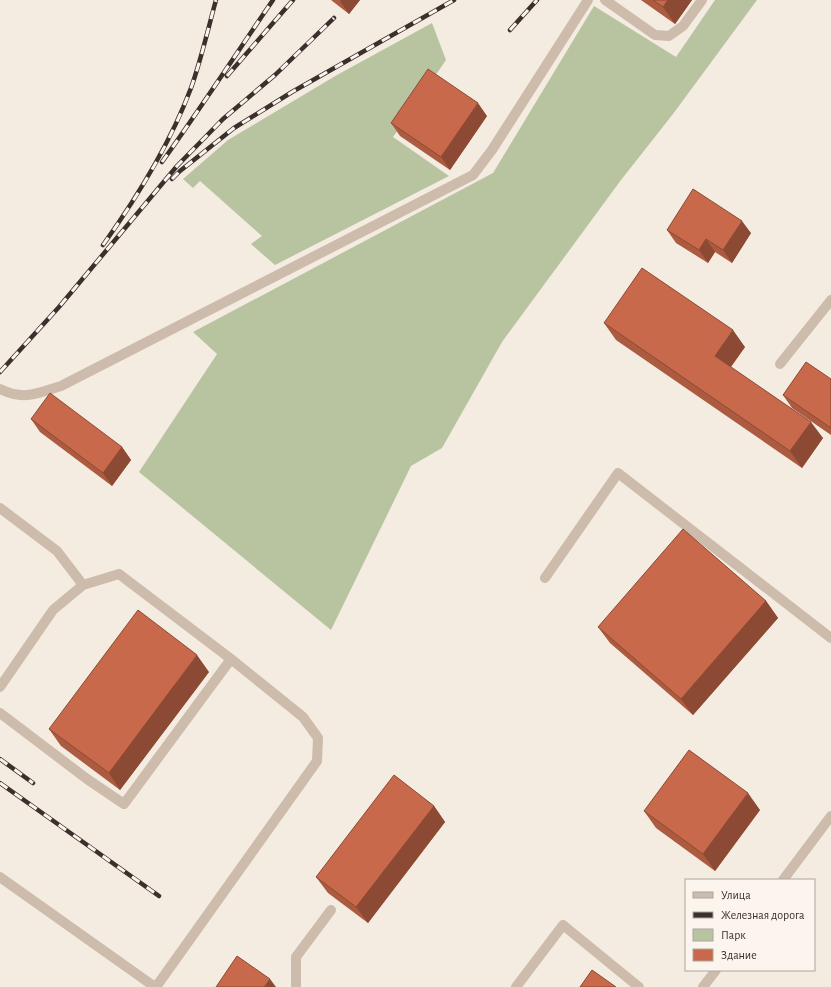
<svg xmlns="http://www.w3.org/2000/svg" width="831" height="987" font-family="'Alegreya Sans',sans-serif">
	<rect width="100%" height="100%" fill="#f4ebe1"/>
	<path fill="#b8c4a0" d="M715,0H757L673,114L621,180L502,342L442,448L411,466L331,630L139,472L217,354L193,332L493,173L594,6L676,57Z
		M432,23L446,60L393,137L449,176L275,265L251,244L262,236L200,181L193,188L183,179L228,140L337,75Z"/>
	<g fill="none" stroke-linecap="round" stroke-linejoin="round">
		<path stroke="#cdbbac" stroke-width="10" d="M605,0L655,35L669,36L683,26L702,0
			M780,364L831,300
			M0,389C24,401 38,393 61,386L473,175L492,150L588,0
			M0,508L57,551L83,585
			M545,578L618,473L831,638
			M0,687L53,610L83,585L119,574L231,659
			M0,713L87,779L124,804L231,659L303,717L318,738L317,761L156,987
			M0,877L155,987
			M783,880L831,816
			M296,987V957L331,910
			M516,987L563,925L639,987
			M703,987L716,970"/>
		<defs>
			<path id="rail" d="M510,30L537,0
				M227,76L293,0
				M162,162C200,109 236,54 273,0
				M172,179L180,171L234,128L292,92L454,0
				M103,245C138,196 170,144 191,88C201,60 208,29 216,0
				M0,372L59,307L177,166L223,119L275,75L334,18
				M0,759L33,783
				M0,783L159,896"/>
		</defs>
		<use href="#rail" stroke="#3b302b" stroke-width="4.5"/>
		<use href="#rail" stroke="#fbf5ee" stroke-width="3" stroke-dasharray="9" stroke-linecap="butt"/>
	</g>
	<path fill="#ac5a40" d="M331,0H360L349,14Z
		M641,0H692L675,24Z
		M487,116L450,170L400,136L391,123Z
		M667,230L751,233L732,263L715,252L708,263L676,243Z
		M604,323L745,347L731,367L823,438L802,468L616,340Z
		M831,379V435L792,408L783,395Z
		M31,419L122,447L131,460L112,486L40,432Z
		M766,601L778,618L693,715L610,643L598,627Z
		M209,672L120,790L61,746L49,729Z
		M434,806L445,822L368,923L328,893L316,877Z
		M760,810L715,871L656,828L644,811Z"/>
	<path fill="#8c4a34" d="M341,0H360L349,14L340,1Z
		M668,0H692L675,24L663,7Z
		M478,103L487,116L450,170L441,157Z
		M742,221L751,233L732,263L723,250Z
		M706,239L715,252L708,263L699,250Z
		M733,330L745,347L727,372L715,356Z
		M811,422L823,438L802,468L790,451Z
		M122,447L131,460L112,486L103,473Z
		M766,601L778,618L693,715L681,699Z
		M197,655L209,672L120,790L109,773Z
		M748,793L760,810L715,871L703,854Z
		M434,806L445,822L368,923L356,907Z
		M270,979L276,987H264Z"/>
	<path fill="#c8694b" stroke="#8c4a34" d="M653,0H668L663,7Z
		M428,69L478,103L441,157L391,123Z
		M693,189L742,221L723,250L706,239L699,250L667,230Z
		M642,268L733,330L715,356L811,422L790,451L604,323Z
		M806,362L831,379V428L783,395Z
		M50,393L122,447L103,473L31,419Z
		M683,529L766,601L681,699L598,627Z
		M138,610L197,655L109,773L49,729Z
		M689,750L748,793L703,854L644,811Z
		M394,775L434,806L356,907L316,877Z
		M237,956L270,979L264,987H216Z
		M592,970L616,987H580Z"/>
	<rect x="685" y="879" width="130" height="92" fill="#fbf5ee" stroke="#aea6a0"/>
	<rect x="693" y="892" width="20" height="6" fill="#cdbbac" stroke="#aea6a0"/>
	<text x="721" y="899" font-size="12" fill="#3b302b">Улица</text>
	<rect x="693" y="912" width="20" height="6" fill="#3b302b" stroke="#aea6a0"/>
	<text x="721" y="919" font-size="12" fill="#3b302b">Железная дорога</text>
	<rect x="693" y="929" width="20" height="12" fill="#b8c4a0" stroke="#aea6a0"/>
	<text x="721" y="939" font-size="12" fill="#3b302b">Парк</text>
	<rect x="693" y="949" width="20" height="12" fill="#c8694b" stroke="#aea6a0"/>
	<text x="721" y="959" font-size="12" fill="#3b302b">Здание</text>
</svg>
